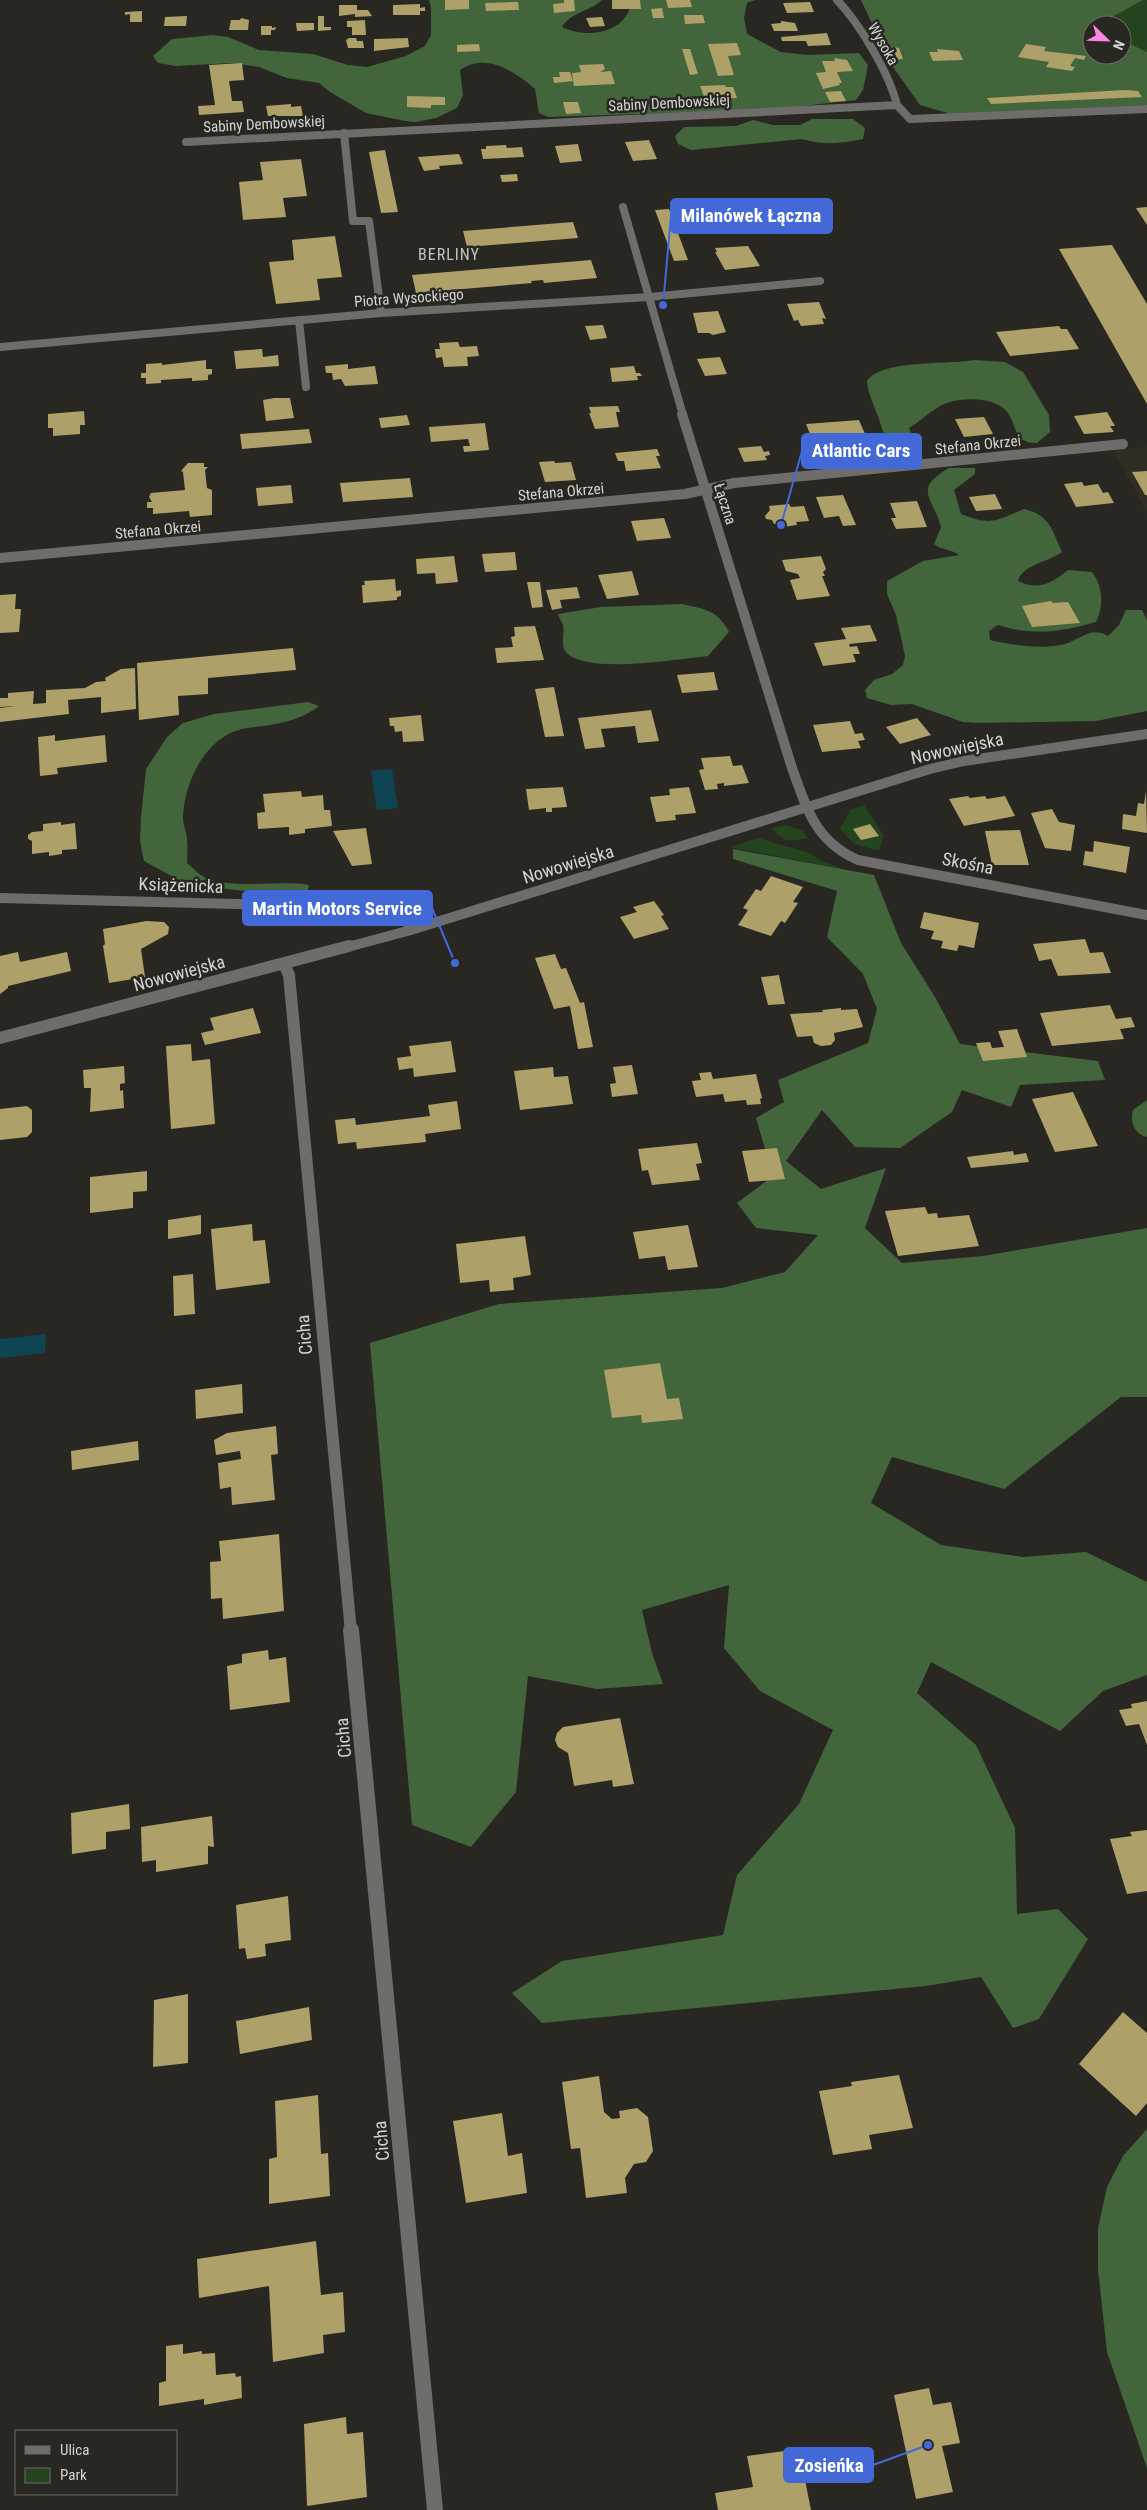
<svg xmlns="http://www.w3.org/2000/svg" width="1147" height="2510" font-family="'Roboto Condensed',sans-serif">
	<rect width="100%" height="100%" fill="#282722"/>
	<path fill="#302e23" d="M1147,447V513L1113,450Z"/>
	<path fill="#24431f" d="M1143,0H1147V52L1122,40V25L1107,24L1112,17Z
		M864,805L884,836L879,851L854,844L840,829L850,810Z
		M787,825L803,831L808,838C790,842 783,843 771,828Z
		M758,838L810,853L820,860L842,869L730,847Z"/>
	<path fill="#42653c" d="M429,0H602C589,12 571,12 562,27C586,39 626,34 631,3L634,0H755L747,3L744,18L747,34L781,52L808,55L859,53L868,65L863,90L856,100L730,114H641L548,117L539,113L535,89C514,71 486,52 460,70L463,95L457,108L436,118L416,122L405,121L366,113L330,92L319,83L287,78L259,67L232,63L176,66L158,63L153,56L172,39L213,35L228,37L259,50L313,54L348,65L367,67L406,56L425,46L431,35V8Z
		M861,0H1143L1112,17L1107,25H1092V55H1122V40L1147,52V105L951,114L920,105L878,46L874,28Z
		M812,119H853L865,128L863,139C840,144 824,145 801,139L691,150L678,144L675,136L684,127L736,126L753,120L773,125H800Z
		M974,360L1005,362L1023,372L1049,415L1050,432L1037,443C1014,443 1018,429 1008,413C996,395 953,396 937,408C927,414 919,422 909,428L919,451C890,456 886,442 879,419C875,409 871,399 868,389L867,381C882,359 947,365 974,360Z
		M949,468H975V474L954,490L961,514C991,526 996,521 1024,509C1050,515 1052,530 1062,552C1047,563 1023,564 1018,581C1039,591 1052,583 1068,570L1092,572C1103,586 1104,606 1096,622C1062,632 1032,636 998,625L989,631L990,640C1012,645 1043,650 1065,644C1081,639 1091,626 1108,636L1119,625L1126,610H1142L1147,620V711L1096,721L981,723L963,722L912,704L891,705L867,698L865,690L874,680L892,674L903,665L905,656L896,615L887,594V581L923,561L959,555C951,549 941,550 934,544L941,527C933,497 912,489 949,468Z
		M682,604C704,609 718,610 729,632L708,656C678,659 590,674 568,654C559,647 565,635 563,625C562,622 559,618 558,614L601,607Z
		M308,702L319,706C299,722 272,725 247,728C207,734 184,781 183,818C183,825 187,833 187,840C188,848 187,856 187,863C193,868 201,877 209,879C238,889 278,880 309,885L307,894L266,893L188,885L144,861L140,841L141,817L146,769L167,737L183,723L214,714Z
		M733,849L874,875L901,943L935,997L960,1044L1098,1061L1105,1080L1020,1085L1011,1107L962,1090L952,1112L900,1148L855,1147L822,1110L786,1161L821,1189L886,1168L865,1228L902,1263L983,1256L1147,1228V1397H1121L1004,1489L892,1457L871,1503L941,1545L1023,1557L1086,1552L1147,1582V1675L1103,1691L1060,1731L931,1662L917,1693L976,1745L1015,1828L1017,1914L1058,1909L1088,1939L1039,2019L1013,2028L981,1977L926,1986L542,2023L512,1993L562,1961L723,1935L737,1875L799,1804L833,1730L760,1691L724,1648L729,1585L642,1610L652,1653L663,1684L597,1689L528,1676L516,1792L471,1847L412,1825L370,1343L499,1304L722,1288L785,1272L818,1235L756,1228L737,1203L773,1176L756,1118L784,1102L778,1080L868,1043L877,1009L863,974L827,937L837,891L733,859Z
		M1147,1100V1137C1134,1134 1130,1122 1133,1110Z
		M1147,2129V2468L1107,2352L1098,2269V2228L1107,2187L1123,2156Z"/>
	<path fill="#0f4455" d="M392,769L398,808L377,810L371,771Z
		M46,1334L45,1353L0,1358V1339Z"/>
	<path fill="#ada169" d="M445,0H469V9L445,10Z
		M564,0H574L575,11L554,13L553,4L564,3Z
		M612,0H640L641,9H612Z
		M666,0H690L692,7L668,8Z
		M518,2L519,10L486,11L485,3Z
		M810,2L814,12L787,13L783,3Z
		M420,4V8L425,7V11H420V15H393V5Z
		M339,5H357V10H368L372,16L355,17V14L339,16Z
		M662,8L664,18H653L651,9Z
		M142,11V22H130V14L125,15V12Z
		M684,15H703L705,23L685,24Z
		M187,16L186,26H164L165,17Z
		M318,16H324V27H331V30L318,31Z
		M602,17L605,26L590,27L586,18Z
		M241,18L249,20L248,30H229L231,20H240Z
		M365,20L366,35H352V27H347V21Z
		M781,21L795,23L798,31H774L771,24L781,23Z
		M296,23H314V30L297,31Z
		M261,26H272V28L276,27L275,30H271V35H261Z
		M827,33L831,45L808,46L806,41H782L781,37Z
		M349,38H356L357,41H363L364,48H348L346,40Z
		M408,38L409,47L374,51V39Z
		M737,43L741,55L728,56L734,75L718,76L708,44Z
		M479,44L480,51L457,52V45Z
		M1026,44L1046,47L1044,51L1086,56L1084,60L1075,58L1070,66L1075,67L1072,71L1046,67L1049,62L1018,57Z
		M887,46L899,48L903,59L892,60L886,51Z
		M682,49H690L698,74L690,75Z
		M937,49L959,51L963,60L933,61L929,52H938Z
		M834,58L847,60L853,71L837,72L842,83H839L840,85L823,89L816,73L826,72L822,61H835Z
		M242,63L244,80L229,81L232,101H242L244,112L199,115L198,106L215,105L209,65Z
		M603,64L605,69L600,72L611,71L615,84L574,86L572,73L581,72L579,65Z
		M559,72H570L573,81L554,83L553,77H560Z
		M725,85L726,87H733L737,98L705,99L700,86Z
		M1125,90L1138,91L1142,97L991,104L987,98Z
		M841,91L846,101L830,102L825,92Z
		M407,96L445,97V105H431V108L407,107Z
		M563,102H578L581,113L566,114Z
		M291,104V107L301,106L303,116H268L266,106Z
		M649,140L657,159L633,161L625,142Z
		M578,144L582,161L560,163L555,146Z
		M506,145L507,148L522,147L524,157L483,159L481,149H486V146Z
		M385,150L398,212L381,213L369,152Z
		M459,154L463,164L439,166L440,169L424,171L418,157Z
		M301,159L307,196L283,198L286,217L243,220L239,182L263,180L260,162Z
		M517,174L518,181L502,182L500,175Z
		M1147,207V225L1136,208Z
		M669,209L688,260L674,261L655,210Z
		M573,222L578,238L467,247L463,231Z
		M335,236L342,277L317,279L320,300L276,304L269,262L294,260L292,240Z
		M1112,245L1147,304V404L1059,249Z
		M748,246L760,266L725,270L715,252H717L715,248Z
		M591,260L597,278L544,283L543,280L531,281L532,283L416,293L412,275Z
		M819,302L826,319L822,318L824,324L801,326L798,320L794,321L787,304Z
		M718,311L726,332L713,335L709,333H698L693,313Z
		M603,325L607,338L590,340L585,326Z
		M1059,326L1061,329H1067L1079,349L1010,356L996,332Z
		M458,342L460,347L477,346L479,356L467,357L468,366L444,367L442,357L436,358L435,349H440L439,343Z
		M262,349L263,357L278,355L279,366L236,369L234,351Z
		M720,357L727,374L705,376L697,359Z
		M206,360V369H212V374L208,375V380L192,381V378L161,380V383L146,384V378H141V373H146V364L162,363V365Z
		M348,364V369L375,366L378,384L345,386L341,379L333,380L332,373H326L325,366Z
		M634,366L636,373H640L642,376H637L638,380L612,382L610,368Z
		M274,398H290L294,418L266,421L263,400Z
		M618,406L620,412H616L619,427L595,429L589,413H591L589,407Z
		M84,411L85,425H80V434L53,436V428H48V414Z
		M1107,412L1115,426H1110L1114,432L1084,434L1074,416Z
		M407,415L410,425L381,428L379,418Z
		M984,417L993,434L964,437L955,419Z
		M859,420L868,441L827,442L828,444L814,445L812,438L814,437L813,434H810L806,424Z
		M485,423L489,450L464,452L463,446H470L468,439L431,442L429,427Z
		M309,429L312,443L242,449L240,434Z
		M761,446L764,452L769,451L770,455L765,456L767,460L744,462L738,448Z
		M657,449L660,456H656L661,468L626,471L624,461H618L615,453Z
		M554,461L555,463L571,462L576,480L545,482L539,462Z
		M188,463H204V467H208L205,470L207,488L212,490V515L190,517L189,511L153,514V508H147V502H152L149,497L151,493L185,490L183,472L181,471Z
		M1147,471V495H1145L1132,472Z
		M410,478L413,497L343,502L340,483Z
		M1082,482L1084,486L1098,484L1103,493L1108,492L1114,503L1076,507L1064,484Z
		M291,485L293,503L258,506L256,488Z
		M995,494L1002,509L976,511L969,497Z
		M843,495L856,525L843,526L839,516L824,518L816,497Z
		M917,501L927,527L896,529L891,518H896L890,503Z
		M789,504L791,507L804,506L809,521L796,522L797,525L782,527L781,524H774L772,520L766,519L765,516L770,510L769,506Z
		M664,518L671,538L637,541L631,521Z
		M515,552L517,570L485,572L482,554Z
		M454,556L458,582L436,584L435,573L417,574L416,559Z
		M821,556L826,569L823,572L825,576H822L830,596L797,600L790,580L800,578L798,574L786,571L782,560Z
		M632,571L639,595L607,599L598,575Z
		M395,579L396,591L401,590V596L397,597V600L363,603L362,585H365L364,581Z
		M527,582H540L543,607L532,608Z
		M577,587L580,598L560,600L562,608L552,610L546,590Z
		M16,594L15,609H21L19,632L0,633V595Z
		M1051,601L1053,603L1068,602L1080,623L1032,627L1022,606Z
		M870,625L877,641L849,644L850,647L857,646L860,654H853L856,662L823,666L814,643L846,639L841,628Z
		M535,626L544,660L497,663L495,648L513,647L511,637L515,636L514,627Z
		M293,648L296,670L208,678V694L178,696L179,715L139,720L137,663Z
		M135,668L136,709L101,713V697L68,700L69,714L0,722V708L15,706L0,707V698H8V693L34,691L33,704L46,703V690L85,688L96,682L106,681L105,678L121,669Z
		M714,672L718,690L682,693L677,675Z
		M554,687L564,736L545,737L535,689Z
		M651,710L659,741L638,743L635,726L601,729L605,747L585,749L578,718Z
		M421,715L424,741L403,742L402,731L395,732L394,726H390L389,718Z
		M917,718L931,735L900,744L886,727Z
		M850,721L855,734L862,733L865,740L858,741L861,748L822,752L813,725Z
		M55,735V741L105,735L107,762L57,768L58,774L40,776L38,737Z
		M730,756L733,766L742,765L749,783L724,786V783L717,784L718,789L705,790L699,770L704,769L701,758Z
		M563,787L567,807L552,808V812H546V808L529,810L526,789Z
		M689,787L696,813L675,815L676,820L656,822L650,797L670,795L669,789Z
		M301,791L302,797L323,795L324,810H330L332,826L305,829V833L289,835V827L258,829L257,813L265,812L263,794Z
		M1146,791L1147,833L1122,829L1123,814L1136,816L1138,803L1144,804Z
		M968,796L970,798L985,796L987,799L1005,796L1015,816L964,826L949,799Z
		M1052,809L1059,822L1075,825L1071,851L1045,848L1031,813Z
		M61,822V825L75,823L77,849L62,850V854L49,856V852L32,854V841L28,839V835L32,832L43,831V824Z
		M870,824L879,836L861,840L853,829Z
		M366,828L372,864L352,866L333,831Z
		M1020,830L1029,865H992L985,831Z
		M1094,841L1130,847L1126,873L1083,865L1085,851L1093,852Z
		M771,876L803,887L793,902L798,903L785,923L781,921L771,936L738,925L748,910L743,908L756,889L761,891Z
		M654,901L664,915L661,916L669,929L634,939L620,917L637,912L633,907Z
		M924,912L979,923L974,948L959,945L957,951L941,948L943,941L931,939L934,931L920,928Z
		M146,921L164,922L169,927L168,934L141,949L145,977L109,983L103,946L105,944L103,929Z
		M1085,939L1090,953L1103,952L1111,973L1058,976L1051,959L1039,961L1033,944Z
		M18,952L20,962L67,952L71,971L8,986V988L0,994V956Z
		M555,954L561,969L566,968L580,1003L584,1002L593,1047L578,1049L570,1006L554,1009L535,958Z
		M779,975L785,1004L768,1005L761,977Z
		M1110,1005L1116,1019L1131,1017L1135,1027L1120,1029L1124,1039L1052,1046L1040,1013Z
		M253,1008L261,1033L205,1045L201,1033L214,1030L210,1018Z
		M841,1008V1010L857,1009L863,1027L834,1033L835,1040L831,1045L821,1046L814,1043L812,1036L797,1037L790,1014L823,1012L822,1010Z
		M1017,1029L1027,1057L983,1061L976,1043L990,1042L992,1048L1004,1047L998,1031Z
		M451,1041L456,1072L414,1077L413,1068L399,1070L397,1058L411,1056L409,1046Z
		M191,1044L192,1061L210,1059L215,1124L171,1129L166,1046Z
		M632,1065L638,1094L612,1097L610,1084L616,1083L613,1067Z
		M124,1066L125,1083L120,1084V1091L123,1090L124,1108L90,1112L91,1088H84L83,1070Z
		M553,1067L554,1077L568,1076L573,1104L520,1110L514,1071Z
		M711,1072L713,1079L756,1074L762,1098L760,1099L761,1104L747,1105L746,1100L725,1102L723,1094L696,1097L692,1081L701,1080L699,1073Z
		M1073,1092L1098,1146L1055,1152L1032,1099Z
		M457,1101L461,1129L425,1134L426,1142L357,1149L356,1142L338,1144L335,1120L355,1118L356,1125L430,1116L428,1105Z
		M27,1106L32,1110V1132L27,1137L0,1140V1109Z
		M697,1143L702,1163L696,1164L700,1180L652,1185L648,1170L642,1171L638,1149Z
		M777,1148L785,1179L749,1182L742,1151Z
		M1013,1151L1014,1155L1026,1153L1029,1162L971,1168L967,1157Z
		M147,1171V1191L133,1192V1208L90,1213V1177Z
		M925,1207L928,1214L937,1213L938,1218L969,1215L979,1246L898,1256L885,1211Z
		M201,1215V1234L168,1239V1220Z
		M252,1224L253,1241L265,1240L270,1283L216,1290L211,1229Z
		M688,1225L698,1267L668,1270L665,1256L639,1259L633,1232Z
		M525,1236L531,1275L513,1278L514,1290L490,1292L489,1280L460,1283L456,1244Z
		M193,1274L195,1314L174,1316L173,1276Z
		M660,1363L667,1399L679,1398L683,1419L642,1423L641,1415L612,1418L604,1370Z
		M242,1384L243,1413L196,1419L195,1390Z
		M276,1426L278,1454L271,1455L275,1500L232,1505L231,1487L220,1489L218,1463L241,1459L240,1451L216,1455L214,1440L227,1433Z
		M138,1441L139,1460L72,1470L71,1451Z
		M279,1534L284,1611L223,1619L222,1598L211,1599L210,1562L221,1561L219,1541Z
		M268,1650L269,1660L286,1657L290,1702L230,1710L227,1666L242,1663V1654Z
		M1147,1701V1745L1139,1724L1126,1726L1119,1710L1132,1708L1131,1704Z
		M620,1718L634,1784L613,1787L612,1780L574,1786L568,1753L558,1747L555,1740L557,1733L563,1727Z
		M129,1804L130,1829L106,1832V1849L72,1854L71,1813Z
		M212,1816L214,1847L208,1846V1864L156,1872V1860L142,1862L141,1827Z
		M1147,1830V1891L1127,1894L1110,1839L1132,1836L1130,1832Z
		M288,1896L291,1940L265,1944L266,1956L247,1959L245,1948L239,1949L236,1905Z
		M188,1994V2063L153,2067L154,2000Z
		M309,2007L312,2040L240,2054L236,2021Z
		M1123,2012L1147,2033V2103L1136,2116L1079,2064Z
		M899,2075L913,2128L869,2135L872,2149L833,2155L819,2091L852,2086L851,2082Z
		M599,2076L604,2112L612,2119L620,2118L619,2111L637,2108L648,2117L653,2151L646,2162L634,2164L625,2178L627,2193L586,2198L580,2148L571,2149L562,2082Z
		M318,2095L321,2154L328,2153L330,2196L269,2204V2159L277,2157L275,2101Z
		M502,2113L508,2156L522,2153L527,2193L466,2203L453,2121Z
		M316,2241L321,2295L343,2292L345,2332L323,2335L324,2353L273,2362L269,2286L199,2298L197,2259Z
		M183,2344V2354L202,2351V2354L215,2353L216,2375L235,2373L236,2377L241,2376L242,2398L204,2405V2399L159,2406V2383L166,2381V2346Z
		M929,2388L933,2405L951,2402L960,2443L942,2446L953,2492L916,2499L894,2395Z
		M346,2417L347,2434L363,2432L367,2497L307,2506L304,2424Z
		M792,2450L797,2480H805L811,2510H718L715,2493L753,2487L747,2456Z"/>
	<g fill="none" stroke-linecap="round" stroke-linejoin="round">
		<path stroke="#6f6c6c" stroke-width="8" d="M837,0C860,24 889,73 897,105
			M344,133L353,221H369L381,313
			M186,142L897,105L910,119L1147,109
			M623,207L683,415
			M299,320L306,387
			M0,347L381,313L649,297L820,281"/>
		<path stroke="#6f6c6c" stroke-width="10" d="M682,414L792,768C807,809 815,841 858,860L1147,915
			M0,558L685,494L734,483L1123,444
			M0,898L273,905L392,911L405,918L411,930
			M344,948L411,930L930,769L964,761L1147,734"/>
		<path stroke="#6f6c6c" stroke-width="12" d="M284,964L289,975L351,1632
			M0,1038L349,946"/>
		<path stroke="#6f6c6c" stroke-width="16" d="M351,1630L435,2510"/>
	</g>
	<g text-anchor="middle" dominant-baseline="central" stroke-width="5" stroke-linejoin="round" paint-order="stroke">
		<g font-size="15" fill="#d5d5d1" stroke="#282722">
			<text transform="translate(883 44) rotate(60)">Wysoka</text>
			<text transform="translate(669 103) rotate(-3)">Sabiny Dembowskiej</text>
			<text transform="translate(264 124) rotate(-3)">Sabiny Dembowskiej</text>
			<text transform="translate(409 298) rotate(-4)">Piotra Wysockiego</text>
			<text transform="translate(978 445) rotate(-6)">Stefana Okrzei</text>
			<text transform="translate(561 492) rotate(-5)">Stefana Okrzei</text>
			<text transform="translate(725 504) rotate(72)">Łączna</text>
			<text transform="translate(158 530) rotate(-5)">Stefana Okrzei</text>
		</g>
		<g font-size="16" letter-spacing="1" fill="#c5c4bd" stroke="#282722">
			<text x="449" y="254">BERLINY</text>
		</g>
		<g font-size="18" fill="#d5d5d1" stroke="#282722">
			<text transform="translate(957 748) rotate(-12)">Nowowiejska</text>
			<text transform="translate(968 863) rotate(11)">Skośna</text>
			<text transform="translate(568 864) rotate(-17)">Nowowiejska</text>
			<text transform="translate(181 885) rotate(2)">Książenicka</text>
			<text transform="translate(179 973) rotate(-15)">Nowowiejska</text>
			<text transform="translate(304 1335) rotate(-95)">Cicha</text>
			<text transform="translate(343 1738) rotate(-95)">Cicha</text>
			<text transform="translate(381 2141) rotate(-95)">Cicha</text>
		</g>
	</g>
	<path fill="none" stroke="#4269d7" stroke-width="2" d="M663 305L671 216M781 525L802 451M455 963L432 908M928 2445L873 2465"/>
	<g fill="#4269d7" stroke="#282722" stroke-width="2">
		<circle cx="663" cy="305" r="5"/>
		<circle cx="781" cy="525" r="5"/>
		<circle cx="455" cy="963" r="5"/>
		<circle cx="928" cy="2445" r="5"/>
	</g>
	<g fill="#4269d7" stroke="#4269d7" stroke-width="2">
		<rect x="671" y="199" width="161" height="34" rx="5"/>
		<rect x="802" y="434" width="119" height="34" rx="5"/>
		<rect x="243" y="891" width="189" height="34" rx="5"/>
		<rect x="784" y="2448" width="89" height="34" rx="5"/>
	</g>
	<g font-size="19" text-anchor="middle" font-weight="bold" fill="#fff">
		<text x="751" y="222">Milanówek Łączna</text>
		<text x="861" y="457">Atlantic Cars</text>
		<text x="337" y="915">Martin Motors Service</text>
		<text x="829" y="2472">Zosieńka</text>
	</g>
	<rect x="15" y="2430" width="162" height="65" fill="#282722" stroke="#6d6d68"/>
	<rect x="25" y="2446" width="25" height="8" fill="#6f6c6c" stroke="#6d6d68"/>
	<text x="60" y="2455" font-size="15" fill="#d5d5d1">Ulica</text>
	<rect x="25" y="2468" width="25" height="15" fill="#24431f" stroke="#6d6d68"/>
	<text x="60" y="2480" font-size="15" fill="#d5d5d1">Park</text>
	<g transform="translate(1107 40) rotate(113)"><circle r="24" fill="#282722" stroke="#6d6d68"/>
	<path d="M0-4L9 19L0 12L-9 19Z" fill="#fd86e2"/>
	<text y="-8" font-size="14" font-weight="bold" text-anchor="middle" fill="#d5d5d1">N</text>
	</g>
</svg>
